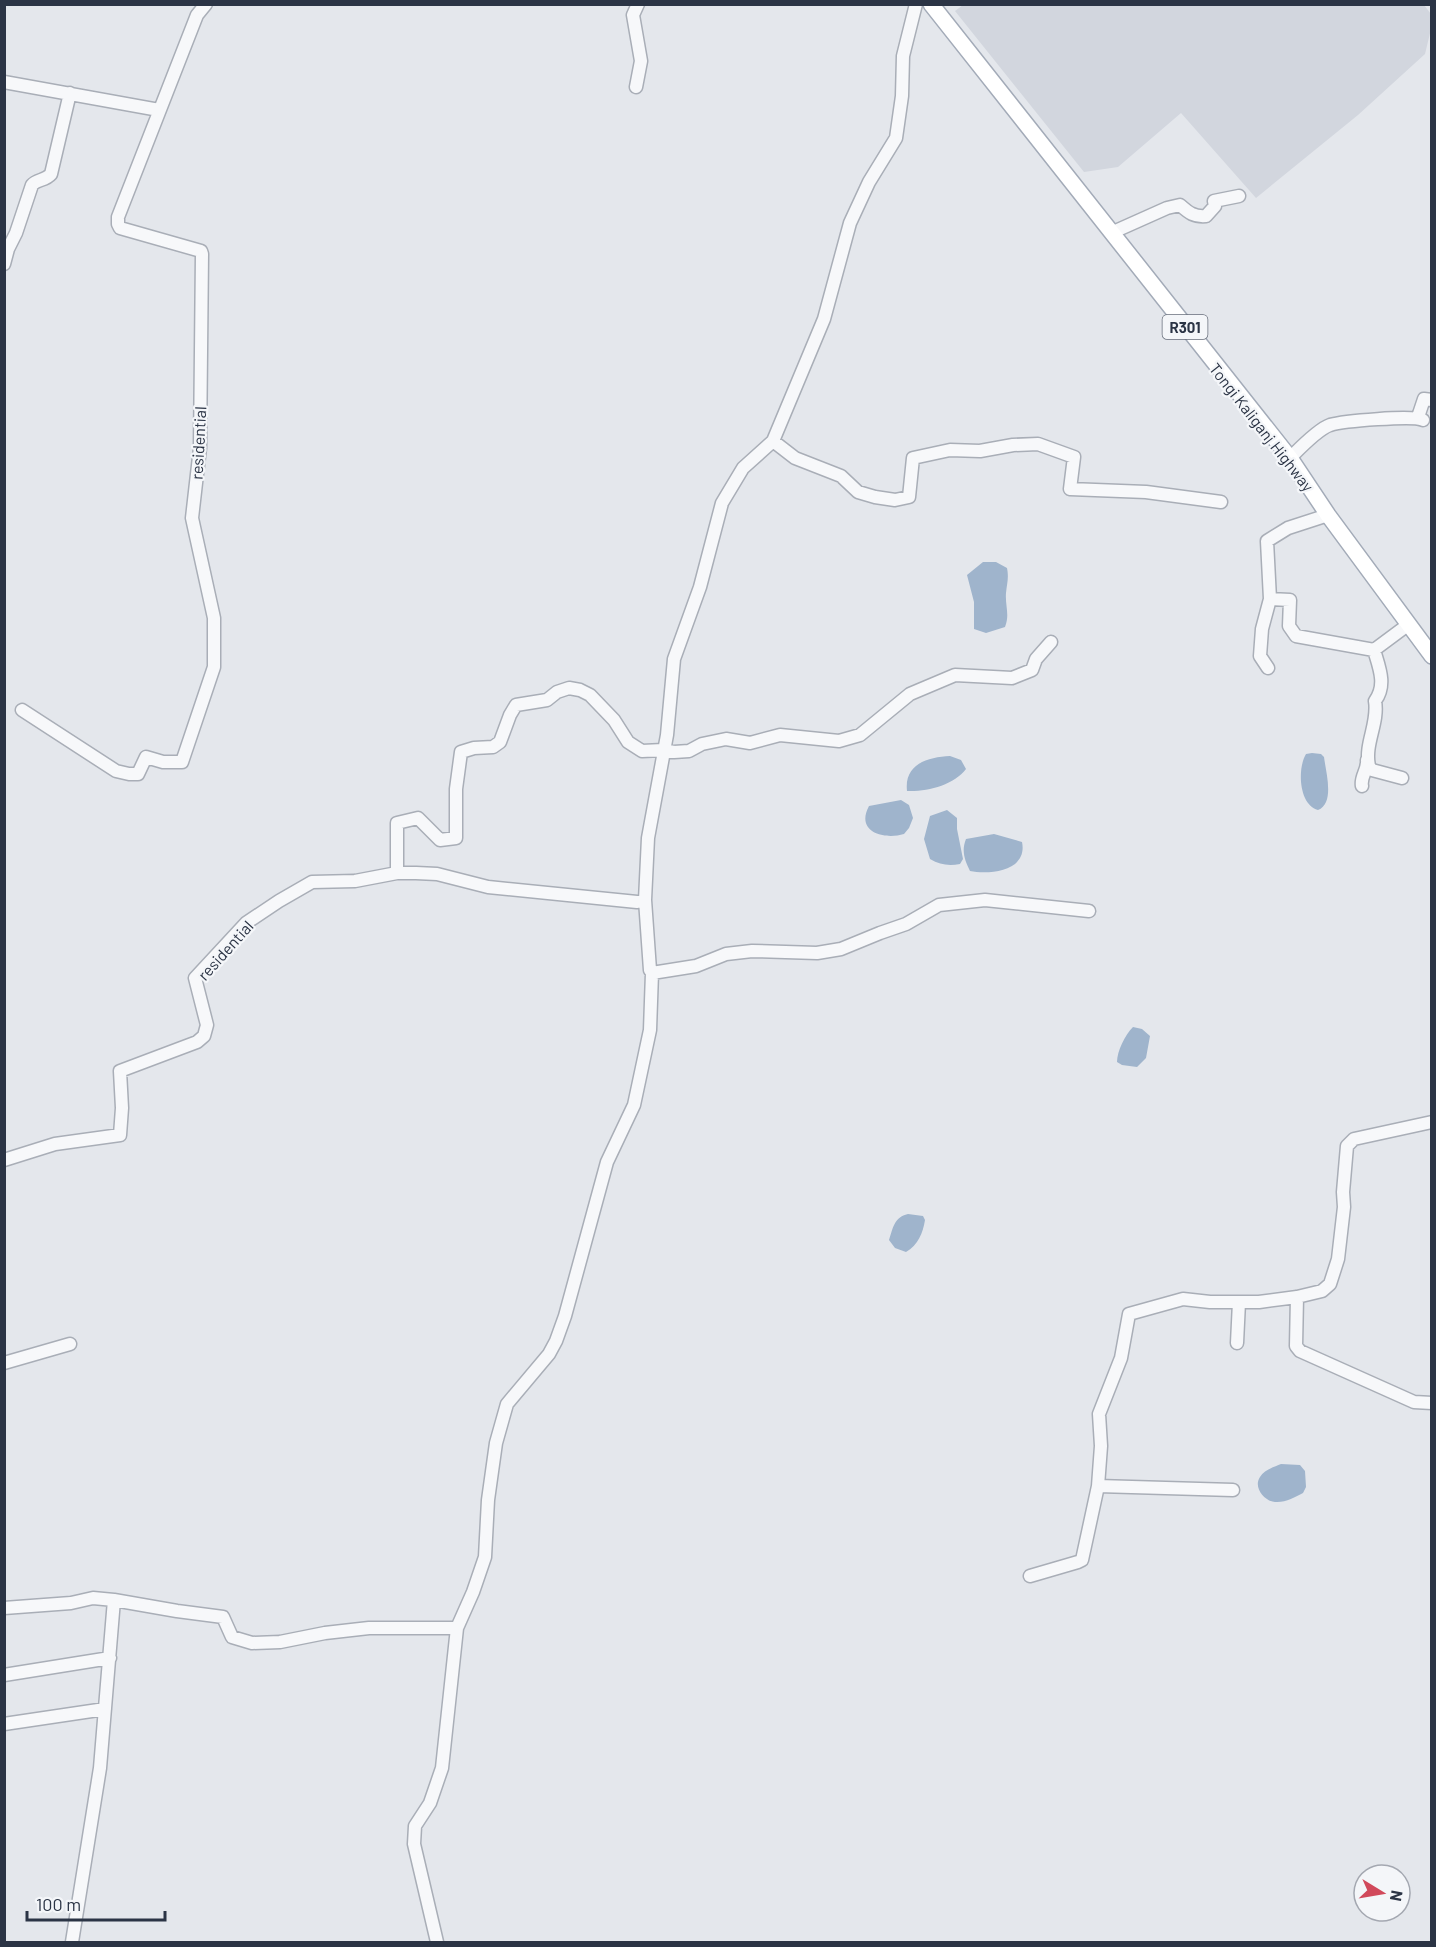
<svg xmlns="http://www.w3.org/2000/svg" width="1436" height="1947" font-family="Barlow,sans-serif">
	<rect width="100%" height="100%" fill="#e4e7ec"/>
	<path fill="#d2d6de" d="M963,5H1424L1431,14V29L1425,54L1358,115L1256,198L1181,113L1118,167L1084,172L955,11Z"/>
	<path fill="#9fb4cc" d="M983,562H996L1007,568C1009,578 1007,583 1006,593C1005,605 1010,615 1005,627L986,633L974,629V602L967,575Z
		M1312,753L1321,754L1324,757C1326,773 1335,803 1318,810C1299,805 1297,769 1306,754Z
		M950,756L961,760L966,769C954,785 927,792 907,791C904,764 928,757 950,756Z
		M901,800L909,805L913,818L909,828L904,834C884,840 855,832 869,806Z
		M947,810L957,818V829L963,859L960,864C949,866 940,865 930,859L924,839L930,816Z
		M994,834L1022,842C1028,871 990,875 970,871C965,861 961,851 966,839Z
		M1133,1027L1142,1029L1150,1036L1146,1058L1137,1067L1122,1065L1117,1062C1117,1051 1125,1035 1133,1027Z
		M908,1214L923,1216L925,1220C923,1233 918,1245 906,1252L895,1248L889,1240C893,1228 894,1217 908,1214Z
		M1281,1464L1300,1465L1305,1471L1306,1487L1303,1493C1295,1497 1285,1503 1275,1502C1264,1501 1253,1487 1260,1477C1264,1470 1274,1467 1281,1464Z"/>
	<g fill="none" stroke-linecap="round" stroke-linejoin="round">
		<defs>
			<path id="minor" d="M4,82L159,110
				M636,87L641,61L633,15L638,4
				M1111,233L1167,208L1180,205C1189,213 1194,217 1206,216L1215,206L1214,201L1239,196
				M4,264L8,249L16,233L32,185C37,179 45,181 51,174L70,93
				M1418,417L1424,399L1432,400
				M773,441L795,458L841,476L858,492L875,497L895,500L909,497L913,458L950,450L980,451L1013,445L1038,444L1074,457L1070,489L1146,492L1221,502
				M1290,458C1299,449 1318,429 1330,425C1343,421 1413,415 1423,420
				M1270,599L1290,600L1289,626L1296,636L1374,650L1409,624
				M1374,650C1379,667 1387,685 1375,701C1379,723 1364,744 1369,766L1372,770L1402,778
				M1268,668L1260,656L1262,629L1270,599L1267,541L1288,528L1328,515
				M22,710L116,771L129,774H138L146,757L163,762H182L214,667V618L192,518L200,448L202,254L201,251L120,228L118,224V217L197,15L206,4
				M1362,786C1360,777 1368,770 1367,760
				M397,873V823L418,818L440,840L456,838V789L461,752L474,748L493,747L500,742L510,715L516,705L547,700L557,692L569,688L580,690L590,695L614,720L628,742L642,751L663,750L674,752L689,751L702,744L726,739L750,743L780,735L839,741L860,735L910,694L955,675L1012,678L1032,670L1036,659L1051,642
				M652,973L696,966L726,954L752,951L817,953L841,949L880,933L906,924L939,905L985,900L1089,911
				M4,1160L55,1144L120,1135L122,1108L120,1071L197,1042L204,1036L207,1025L195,978L246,923L279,901L312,882L355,881L397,873H416L437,874L488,887L637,902L645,900
				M1297,1297L1296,1346L1300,1351L1414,1402L1432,1403
				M1237,1343L1239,1302
				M4,1363L70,1344
				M1098,1486L1233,1490
				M1030,1576L1078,1562L1082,1560L1098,1486L1101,1446L1099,1414L1121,1358L1129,1314L1183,1299L1210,1302H1259L1297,1297L1322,1291L1330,1284L1338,1259L1344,1207L1343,1192L1347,1146L1354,1139L1432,1122
				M114,1600L177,1611L223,1617L232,1637L252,1643L280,1642L325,1633L369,1628H457
				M4,1608L71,1603L93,1598L114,1600L100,1768L72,1942
				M4,1675L110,1658
				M4,1724L105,1709
				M437,1942L414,1844L415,1826L430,1803L442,1768L457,1628L473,1592L485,1557L488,1500L496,1443L507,1404L549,1354L556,1341L565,1316L607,1162L634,1105L650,1030L652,973L650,970L645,900L648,838L667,735L674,659L700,587L722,503L743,468L773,441L824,319L850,223L869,182L896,138L902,96L903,56L916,4"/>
			<path id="major" d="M931,4L1290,458L1328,515L1432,656"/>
		</defs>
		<use href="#minor" stroke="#a9aeb7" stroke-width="15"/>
		<use href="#major" stroke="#a3abb8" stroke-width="18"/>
		<use href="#minor" stroke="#f7f8fa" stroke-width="12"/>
		<use href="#major" stroke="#fff" stroke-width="15"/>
	</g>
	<g text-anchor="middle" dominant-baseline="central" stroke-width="4.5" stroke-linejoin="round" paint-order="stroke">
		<rect fill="#f4f6f9" stroke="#676e7b" stroke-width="1.5" x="1162.5" y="315" width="45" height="24" rx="4.5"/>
		<g font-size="15" font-weight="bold" fill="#2b3445">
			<text x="1185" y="327">R301</text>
		</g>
		<g font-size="16" fill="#2b3445" stroke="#f4f6f9">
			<text transform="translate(1262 427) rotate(52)">Tongi Kaliganj Highway</text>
			<text transform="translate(198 443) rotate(-87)">residential</text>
			<text transform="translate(225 950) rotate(-48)">residential</text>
		</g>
	</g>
	<rect width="1436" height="1947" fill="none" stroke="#2b3445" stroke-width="12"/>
	<g transform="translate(1382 1893) rotate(101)"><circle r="28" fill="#f4f6f9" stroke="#a4a8b1" stroke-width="1.5"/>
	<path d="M0-4.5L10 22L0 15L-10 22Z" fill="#d1495b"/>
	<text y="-9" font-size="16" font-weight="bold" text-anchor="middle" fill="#2b3445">N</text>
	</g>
	<path d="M27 1911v9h138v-9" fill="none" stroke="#2b3445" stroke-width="3"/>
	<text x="36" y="1911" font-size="18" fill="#2b3445" stroke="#f4f6f9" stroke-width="4.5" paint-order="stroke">100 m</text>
</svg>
